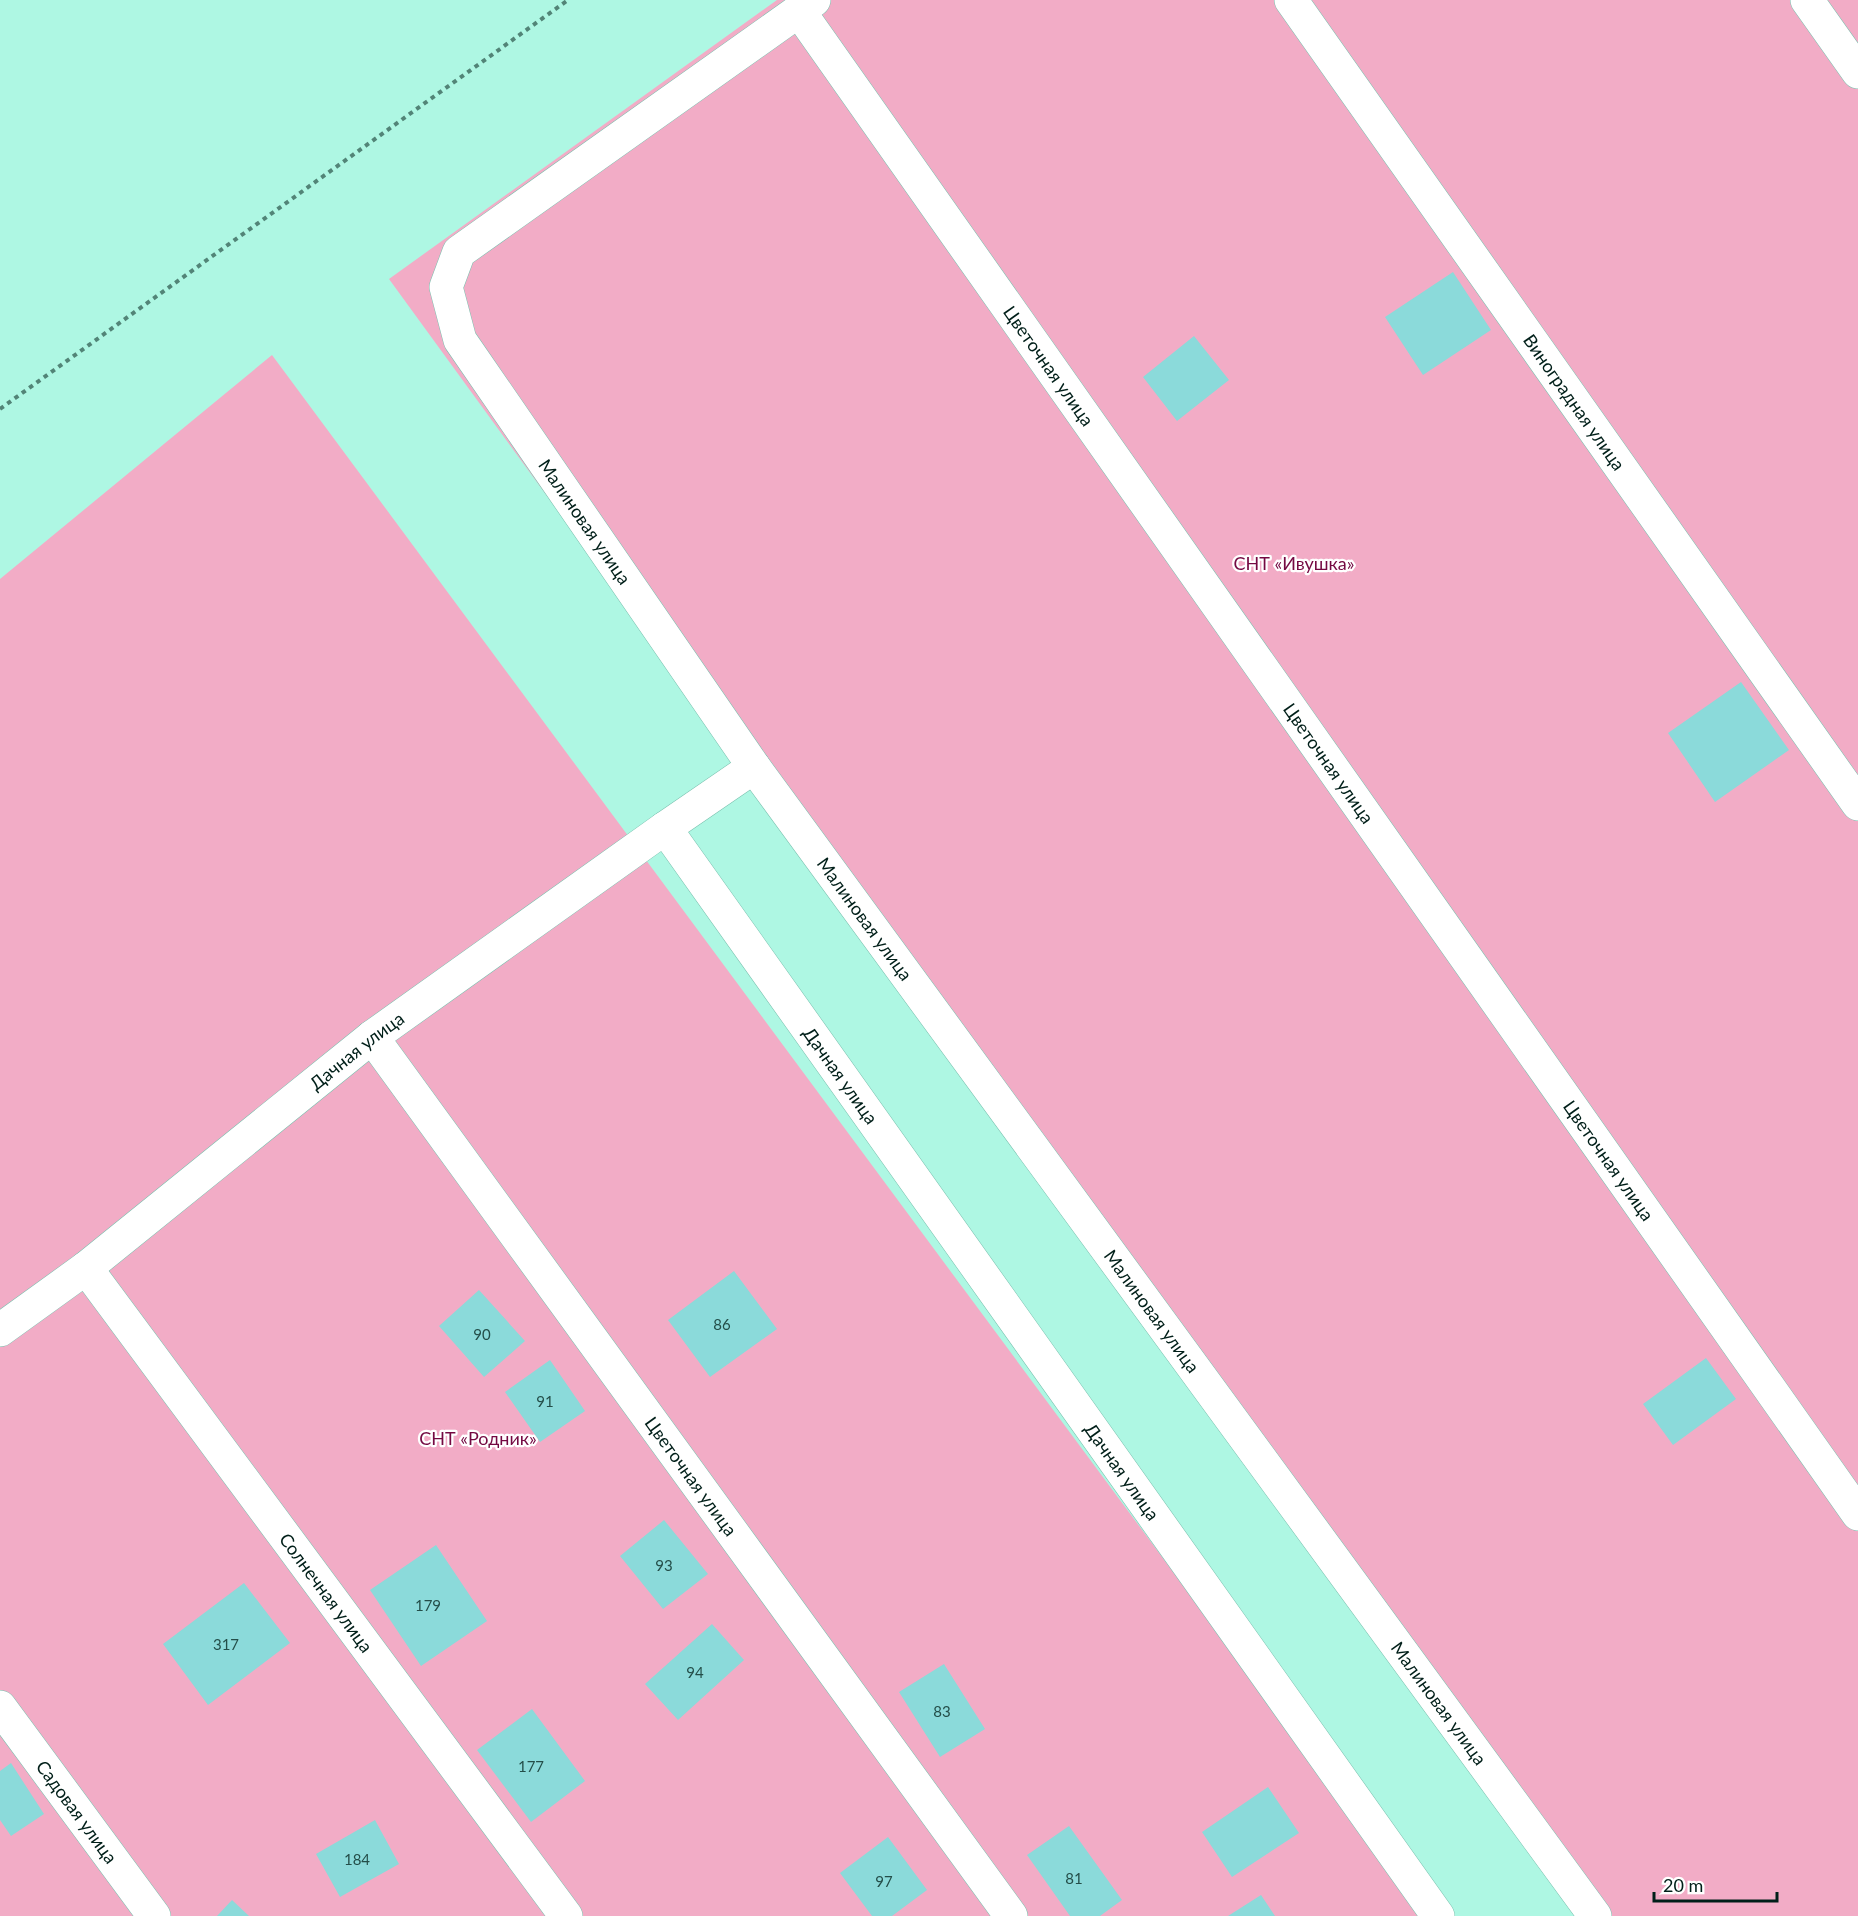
<svg xmlns="http://www.w3.org/2000/svg" width="1858" height="1916" font-family="Lato,sans-serif">
	<rect width="100%" height="100%" fill="#aef7e3"/>
	<path fill="#f2acc6" d="M777,0H1858V1916H1581L389,279Z
		M272,355L1428,1916H0V579Z"/>
	<path fill="#8bdada" d="M1453,272L1491,330L1423,375L1385,317Z
		M1194,336L1229,380L1177,421L1143,377Z
		M1741,682L1789,750L1715,802L1668,733Z
		M734,1271L777,1329L710,1377L668,1320Z
		M479,1290L525,1341L484,1377L439,1326Z
		M1706,1358L1736,1399L1673,1445L1643,1404Z
		M550,1360L585,1411L540,1442L505,1392Z
		M664,1520L708,1574L663,1609L620,1556Z
		M436,1545L487,1621L421,1666L370,1590Z
		M244,1583L290,1643L208,1705L163,1644Z
		M712,1624L744,1660L678,1720L645,1684Z
		M944,1664L985,1729L940,1757L899,1692Z
		M532,1709L585,1781L531,1822L477,1750Z
		M11,1763L44,1814L11,1836L0,1820V1771Z
		M1268,1787L1299,1833L1232,1877L1202,1832Z
		M375,1820L399,1864L340,1897L316,1854Z
		M1069,1826L1122,1900L1100,1916H1070L1027,1855Z
		M888,1837L927,1890L892,1916H872L840,1873Z
		M1261,1895L1275,1916H1228Z
		M232,1900L249,1916H217Z"/>
	<g fill="none" stroke-linecap="round" stroke-linejoin="round">
		<defs>
			<g id="minor">
				<path id="s1" d="M814,0L459,252L446,287L460,340L754,767L1595,1916"/>
				<path id="s2" d="M1291,0L1858,804"/>
				<path d="M1807,0L1858,72"/>
				<path id="s3" d="M799,11L1858,1514"/>
				<path d="M665,828L754,767"/>
				<path id="s4" d="M372,1037L1011,1916"/>
				<path id="s5" d="M86,1268L566,1916"/>
				<path id="s6" d="M0,1330L86,1268L372,1037L665,828L1438,1916"/>
				<path id="s7" d="M0,1707L154,1916"/>
			</g>
		</defs>
		<use href="#minor" stroke="#79c0ae" stroke-width="34"/>
		<path stroke="#528477" stroke-width="4" stroke-dasharray="4.5 4.5" stroke-linecap="butt" d="M0,409L568,0"/>
		<use href="#minor" stroke="#fff" stroke-width="33"/>
	</g>
	<g text-anchor="middle" dominant-baseline="central" stroke-width="4.5" stroke-linejoin="round" paint-order="stroke">
		<g font-size="15" fill="#244e49">
			<text x="722" y="1324">86</text>
			<text x="482" y="1334">90</text>
			<text x="545" y="1401">91</text>
			<text x="664" y="1565">93</text>
			<text x="428" y="1605">179</text>
			<text x="226" y="1644">317</text>
			<text x="695" y="1672">94</text>
			<text x="942" y="1711">83</text>
			<text x="531" y="1766">177</text>
			<text x="357" y="1859">184</text>
			<text x="1074" y="1878">81</text>
			<text x="884" y="1881">97</text>
		</g>
		<g font-size="18" fill="#011f19" stroke="#fff">
			<text stroke="none"><textPath href="#s3" startOffset="434">Цветочная улица</textPath></text>
			<text stroke="none"><textPath href="#s2" startOffset="492">Виноградная улица</textPath></text>
			<text stroke="none"><textPath href="#s1" startOffset="748">Малиновая улица</textPath></text>
			<text stroke="none"><textPath href="#s3" startOffset="920">Цветочная улица</textPath></text>
			<text stroke="none"><textPath href="#s1" startOffset="1234">Малиновая улица</textPath></text>
			<text stroke="none"><textPath href="#s6" startOffset="453">Дачная улица</textPath></text>
			<text stroke="none"><textPath href="#s6" startOffset="1137">Дачная улица</textPath></text>
			<text stroke="none"><textPath href="#s3" startOffset="1406">Цветочная улица</textPath></text>
			<text stroke="none"><textPath href="#s1" startOffset="1720">Малиновая улица</textPath></text>
			<text stroke="none"><textPath href="#s6" startOffset="1623">Дачная улица</textPath></text>
			<text stroke="none"><textPath href="#s4" startOffset="543">Цветочная улица</textPath></text>
			<text stroke="none"><textPath href="#s5" startOffset="404">Солнечная улица</textPath></text>
			<text stroke="none"><textPath href="#s1" startOffset="2206">Малиновая улица</textPath></text>
			<text stroke="none"><textPath href="#s7" startOffset="130">Садовая улица</textPath></text>
		</g>
		<g font-size="18" fill="#740942" stroke="#fff">
			<text x="1294" y="563">СНТ «Ивушка»</text>
			<text x="478" y="1438">СНТ «Родник»</text>
		</g>
	</g>
	<path d="M1654 1892v9h123v-9" fill="none" stroke="#011f19" stroke-width="3"/>
	<text x="1663" y="1892" font-size="18" fill="#011f19" stroke="#ffffff" stroke-width="4.5" paint-order="stroke">20 m</text>
</svg>
